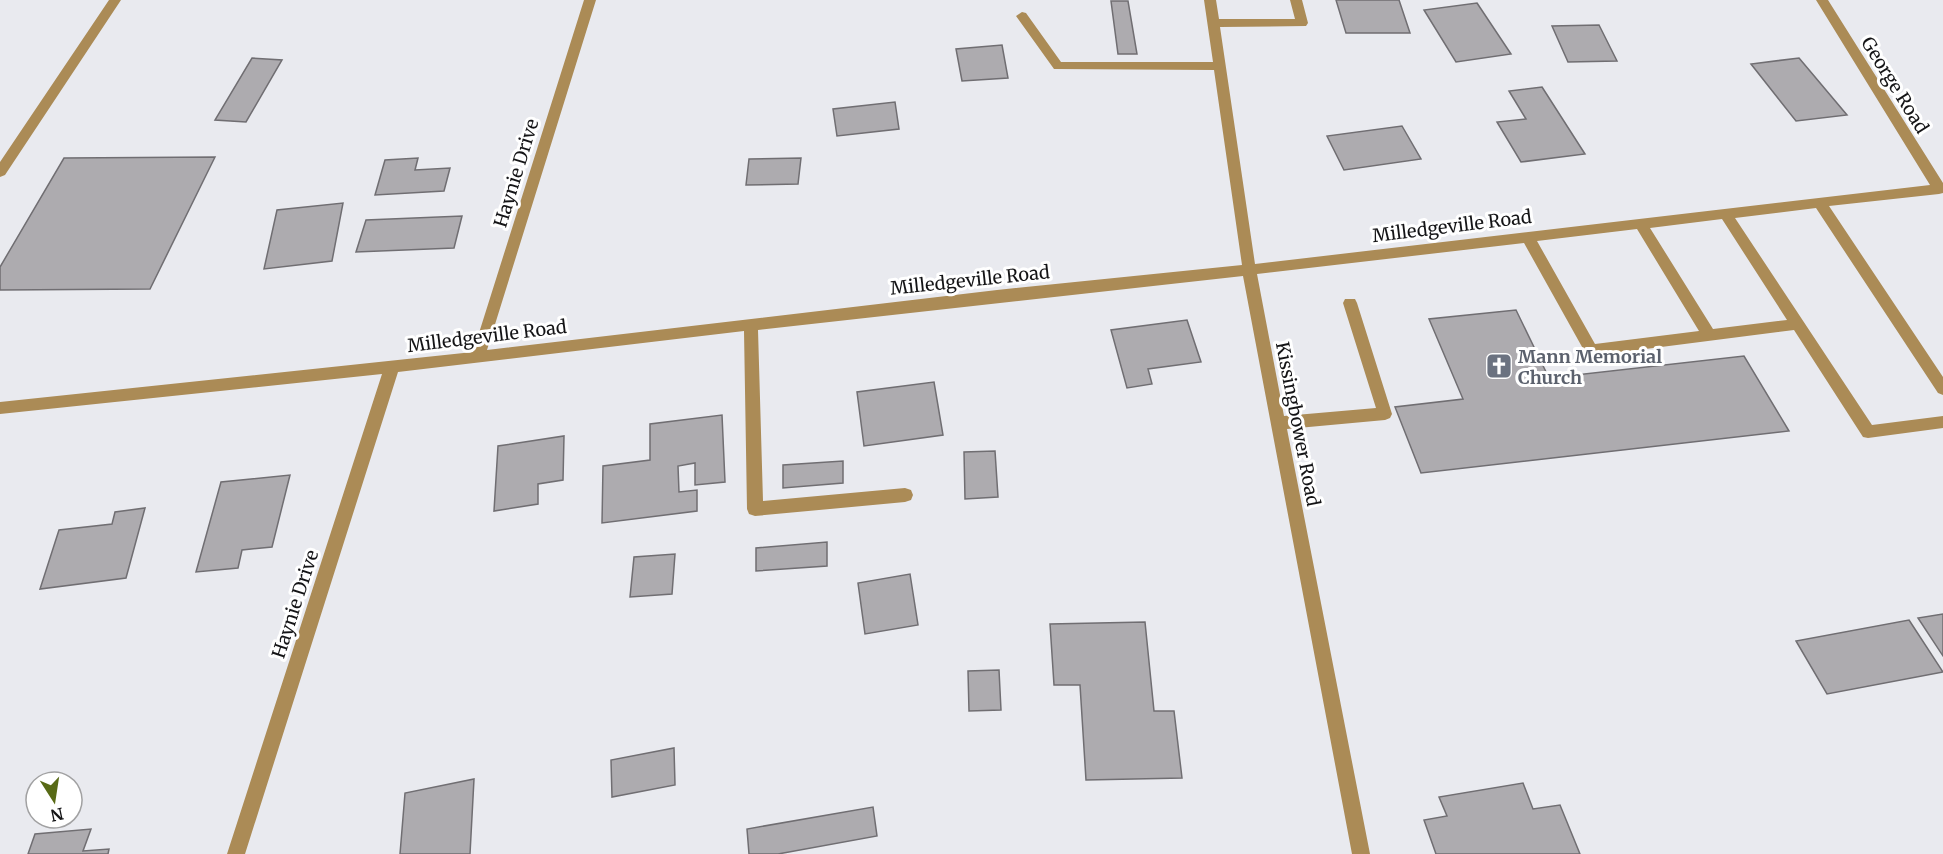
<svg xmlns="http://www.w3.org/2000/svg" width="1943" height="854" font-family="Merriweather,serif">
	<rect width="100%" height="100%" fill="#e9eaef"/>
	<path fill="#adabaf" stroke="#706e72" stroke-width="1.5" d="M1336,0H1399L1410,33H1346Z
		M1111,1H1128L1137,54H1118Z
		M1477,3L1511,54L1456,62L1424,10Z
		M1599,25L1617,61L1568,62L1552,26Z
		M1002,45L1008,78L962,81L956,49Z
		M252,58L282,60L246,122L215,120Z
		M1799,58L1847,115L1796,121L1751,64Z
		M1542,87L1585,154L1521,162L1497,122L1526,119L1509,91Z
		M895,102L899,129L837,136L833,109Z
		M1402,126L1421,159L1344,170L1327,136Z
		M215,157L150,289L0,290V267L64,158Z
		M418,158L415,170L450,168L444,191L375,195L385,160Z
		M801,158L798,184L746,185L749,159Z
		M343,203L332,261L264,269L277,210Z
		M462,216L454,248L356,252L366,220Z
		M1516,310L1549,378L1744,356L1789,431L1421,473L1395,407L1463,399L1429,319Z
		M1187,320L1201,362L1148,369L1152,384L1127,388L1111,330Z
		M934,382L943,435L864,446L857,392Z
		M722,415L725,482L695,485V463L678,466L679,492L697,490V511L602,523L603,466L650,460V424Z
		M564,436L563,480L538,484V504L494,511L498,446Z
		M995,451L998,497L965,499L964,452Z
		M843,461V483L783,488V465Z
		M290,475L272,547L242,550L238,568L196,572L221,482Z
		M145,508L126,578L40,589L59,530L112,524L115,512Z
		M827,542V566L756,571V548Z
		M675,554L672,594L630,597L634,557Z
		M910,574L918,625L865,634L858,583Z
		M1943,614V656L1918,618Z
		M1909,620L1943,672L1827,694L1796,641Z
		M1145,622L1154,711H1174L1182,778L1086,780L1080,685H1054L1050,624Z
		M999,670L1001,710L969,711L968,671Z
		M674,748L675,785L612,797L611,760Z
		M474,779L470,854H400L405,793Z
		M1523,783L1533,809L1560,805L1580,854H1436L1424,820L1447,816L1439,797Z
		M873,807L877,836L778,854H749L747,829Z
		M91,829L83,851L109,849L108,854H28L35,834Z"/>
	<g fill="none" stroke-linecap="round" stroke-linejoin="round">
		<path fill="#ab8b56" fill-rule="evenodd" d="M109,0H121L5,175L0,177V162Z
			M584,0H596L487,350L997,290L1242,265L1214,70L1054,69L1016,16L1022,12L1026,13L1061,62H1213L1204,0H1216L1219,19H1295L1290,0H1302L1308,23L1306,26L1220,27L1255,264L1930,185L1816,0H1828L1943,183V193L1939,194L1829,206L1943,377V395L1938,393L1816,208L1735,218L1872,425L1943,416V428L1868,438L1863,437L1794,330L1591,356L1586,354L1524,243L1257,274L1284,416L1376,408L1343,303L1345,299H1355L1357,303L1392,414L1390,418L1385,420L1287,429L1370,854H1352L1243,276L758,330L763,501L905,488L911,490L913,495L911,500L905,502L755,516L749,514L747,509L744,331L398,372L245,854H227L382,374L0,414V402L473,352ZM1722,219L1787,320L1713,329L1650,228ZM1637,229L1699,331L1595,344L1537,241Z"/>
	</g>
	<defs>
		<symbol id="church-square" viewBox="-11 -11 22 22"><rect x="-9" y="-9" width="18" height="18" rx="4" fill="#6b7280" stroke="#fff"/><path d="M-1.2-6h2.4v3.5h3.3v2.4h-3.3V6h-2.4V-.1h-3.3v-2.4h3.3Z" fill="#fff"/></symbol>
	</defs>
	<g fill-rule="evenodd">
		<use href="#church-square" x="1484" y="351" width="30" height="30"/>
	</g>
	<g text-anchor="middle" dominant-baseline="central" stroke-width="6" stroke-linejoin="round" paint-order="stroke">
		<g font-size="18" fill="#141416" stroke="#fff">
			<text transform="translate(1895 85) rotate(58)">George Road</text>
			<text transform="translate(516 173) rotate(-73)">Haynie Drive</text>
			<text transform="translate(1452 226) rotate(-7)">Milledgeville Road</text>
			<text transform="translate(970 280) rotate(-6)">Milledgeville Road</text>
			<text transform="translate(487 336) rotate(-7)">Milledgeville Road</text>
			<text transform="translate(1298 424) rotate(79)">Kissingbower Road</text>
			<text transform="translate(295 604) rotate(-72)">Haynie Drive</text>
		</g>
		<g font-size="18" font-weight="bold" fill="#5b616d" stroke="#fff" text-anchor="start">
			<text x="1518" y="356">Mann Memorial<tspan x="1518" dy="21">Church</tspan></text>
		</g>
	</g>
	<g transform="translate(54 800) rotate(168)"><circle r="28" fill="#ffffff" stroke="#a1a1a2" stroke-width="1.5"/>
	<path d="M0-4.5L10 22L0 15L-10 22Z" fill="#586a16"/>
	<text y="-9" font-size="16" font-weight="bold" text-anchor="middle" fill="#141416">N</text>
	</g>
</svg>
